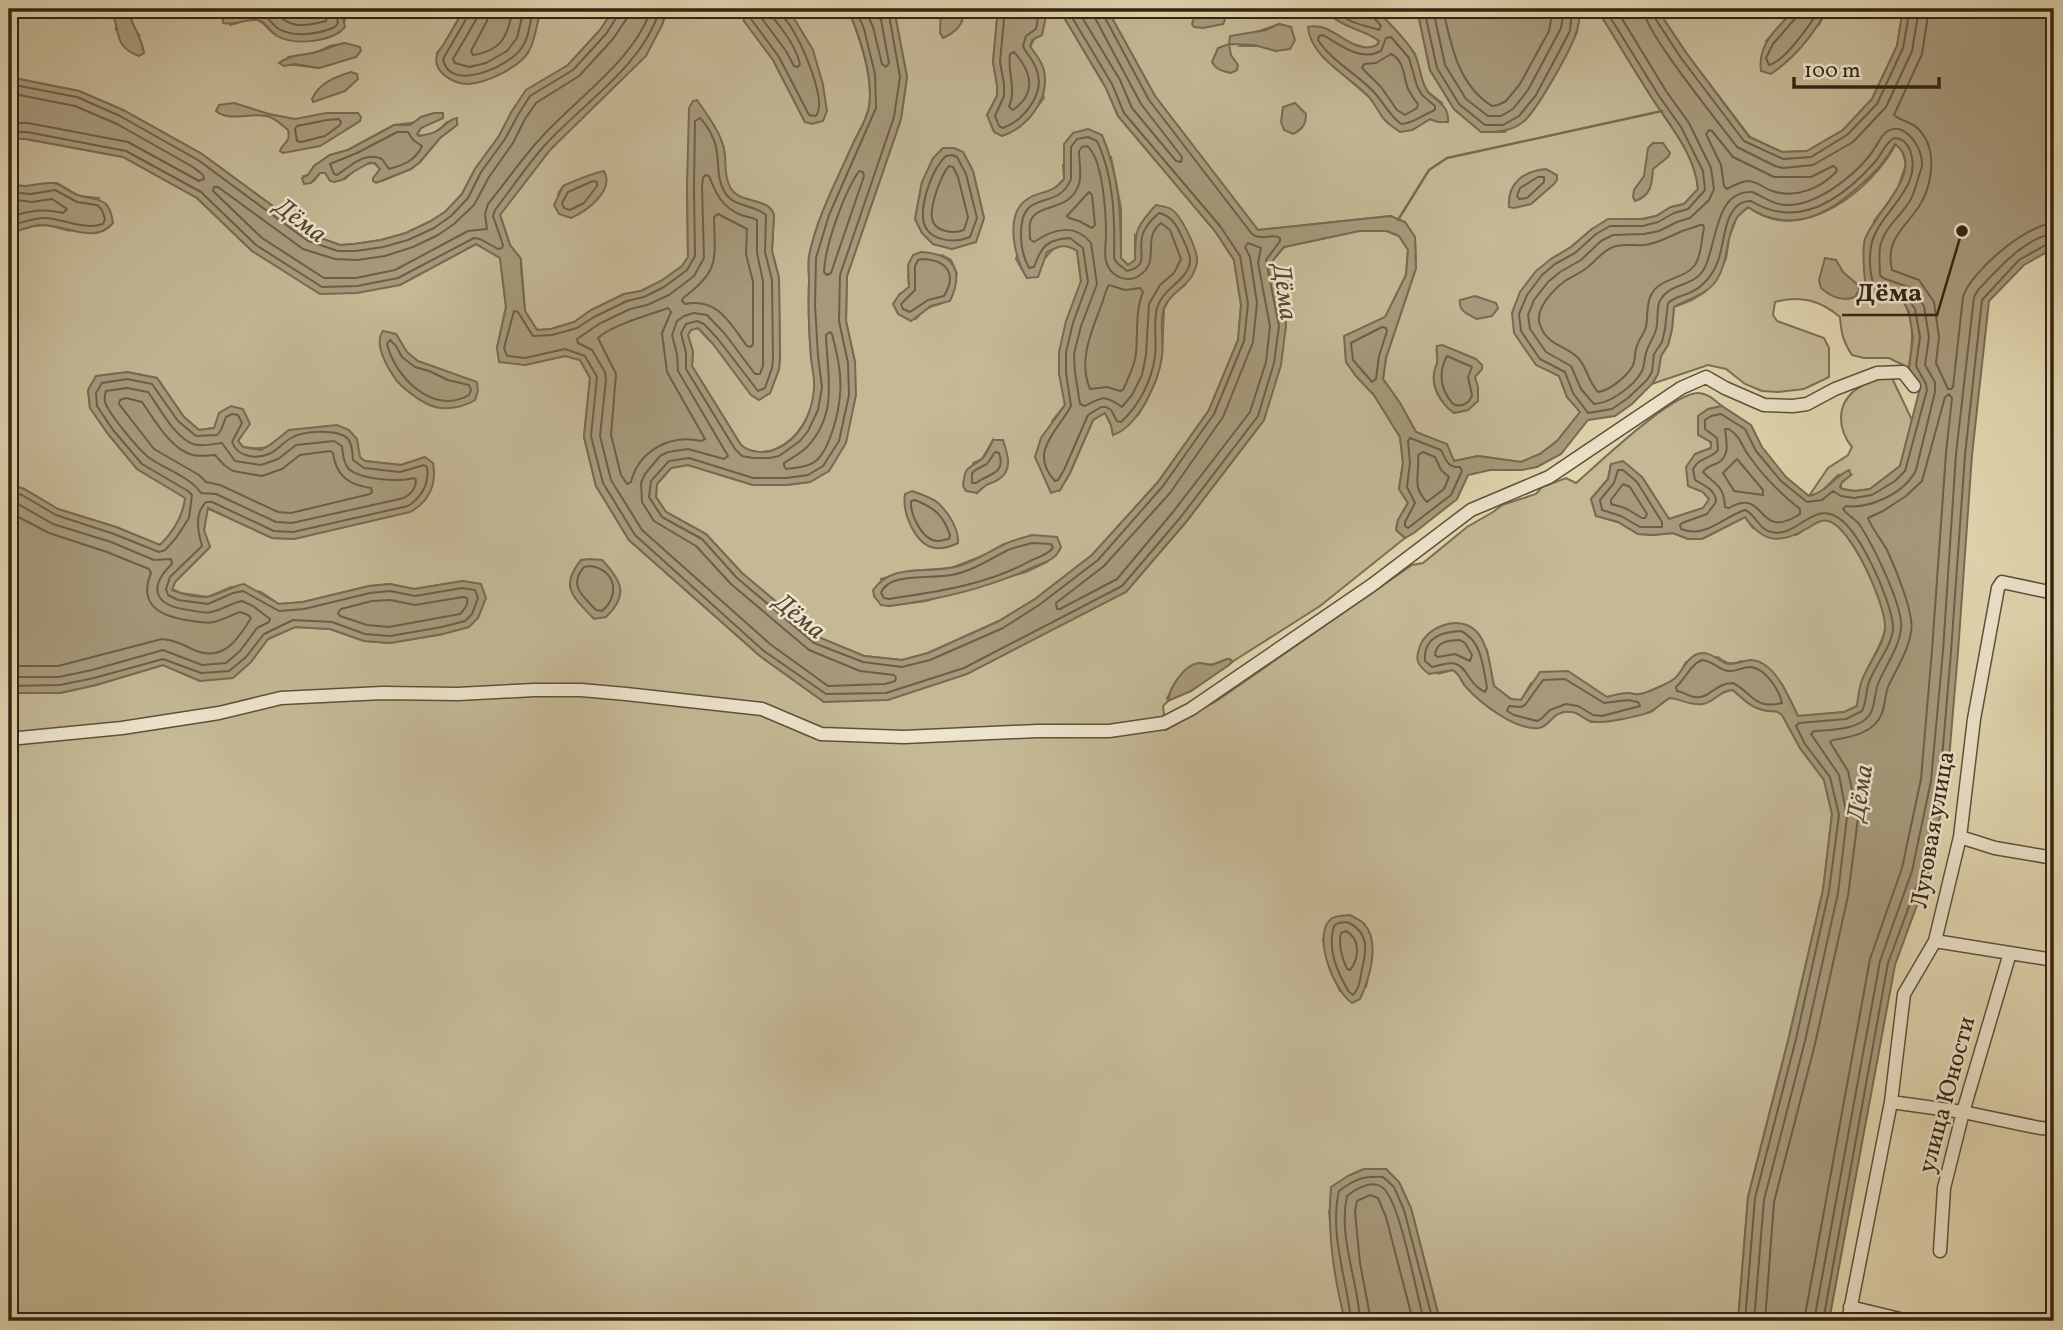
<svg xmlns="http://www.w3.org/2000/svg" width="2063" height="1330" font-family="Vollkorn,serif">
	<rect width="100%" height="100%" fill="#e1d6b0"/>
	<filter id="stains"><feTurbulence type="fractalNoise" baseFrequency=".00286" numOctaves="4"/><feColorMatrix values="0 0 0 0 .2 0 0 0 0 .09 0 0 0 0 .02 0 0 0 .5 -.17"/></filter>
	<radialGradient id="worn" r=".72"><stop offset=".6" stop-color="#630" stop-opacity="0"/><stop offset="1" stop-color="#630" stop-opacity=".3"/></radialGradient>
	<path fill="#c4b895" stroke="#7c6e54" stroke-width="2" fill-rule="evenodd" d="M9,9H110L116,21V30L139,35L134,28L128,9H229L230,25C238,23 250,18 258,20C264,22 269,31 275,34C293,46 322,41 340,32L345,20L341,9H464L443,46L437,53L510,68L528,53L541,9H614L600,30L568,65L526,91L512,111L499,136L475,169L462,194L446,211L431,221L406,233L381,240L354,244L340,245L312,235L202,154L123,110L79,91L9,77ZM345,43L356,57L319,68L288,64V57L315,53L330,46ZM435,120L421,128L417,135C428,138 439,131 447,122L457,125L440,138L420,162L411,169L382,181L380,169L374,163C363,163 353,171 345,179L325,172L320,173L314,181L304,176L308,175L314,166L330,155L348,150L394,125Z
		M667,9H743L744,21L773,60L805,122L823,85C814,56 806,31 784,9H848C859,35 874,78 869,107C867,120 857,134 852,146C836,182 817,217 809,256C808,264 809,274 809,282C808,307 809,332 811,357C812,367 815,379 815,389C812,414 799,439 776,449C766,454 750,453 741,445L692,366L693,352L688,335L690,330L698,328L713,344L770,393L779,369L780,358L779,278L772,251L774,215C768,196 739,205 729,187C723,175 724,161 724,148L687,186L688,257L682,266L661,281L641,291L624,294L591,310L574,322L551,329L537,330L525,311L521,259L510,245L500,214L550,150L662,25ZM584,179L599,196L581,213L558,194L563,186Z
		M894,9H996L997,19L993,62L997,85V96L987,115L1025,122L1044,98L1030,47L1046,16L1043,9H1059L1106,88L1118,116L1215,231L1234,260L1241,305L1238,340L1209,410L1158,482L1092,555L1035,599L999,621L928,653L902,660L864,656L818,637L742,573L706,534L666,512L656,497L657,484L671,468L688,465L753,485H786L810,482L855,362L846,321L847,276L901,119L907,77ZM963,152L973,171L984,218L976,242L952,249L933,244L922,233L915,219L922,182ZM1111,157L1121,208V258L1128,265L1135,260V235L1185,285L1171,295L1164,309L1162,357L1156,380L1146,402L1138,415L1113,435L1111,425L1105,413L1093,420L1070,473L1060,490L1052,421L1065,405L1063,393L1077,296L1081,281L1077,250C1061,240 1053,247 1043,261C1039,267 1032,272 1027,278L1016,259L1039,194L1055,190L1064,179L1063,165ZM942,255L951,260L957,274L940,304C929,306 923,310 916,319L899,295L909,287L908,275ZM993,440L997,480L988,483L977,493L973,463L982,459ZM1032,536L1047,562L1026,572L926,601L889,606L881,579L909,571L951,568L990,553L1002,545Z
		M1107,9H1333L1330,15C1345,29 1364,29 1379,41L1377,45L1370,49L1346,42L1324,28L1323,57L1369,97L1377,107L1412,130L1430,119L1438,122L1442,103L1428,92L1423,83L1415,54L1376,9H1417L1430,70L1454,109L1482,132H1505L1572,43L1577,32L1580,12L1578,9H1597C1615,38 1633,68 1652,98C1670,126 1695,154 1698,189L1684,204L1671,207L1656,216L1592,229L1571,247L1551,259L1552,372L1559,376L1567,397L1581,412L1557,441L1540,454L1521,462L1478,456L1454,461L1426,437L1416,432L1400,403L1383,379L1386,358L1416,268L1415,237L1405,222L1390,216L1258,230L1155,96ZM1279,24L1291,27L1276,51L1262,46H1240L1257,32ZM1437,346L1451,349L1476,359L1468,410L1454,413C1443,404 1432,390 1434,374C1434,370 1436,367 1437,363C1438,357 1436,352 1437,346Z
		M1657,9H1795L1767,40L1819,25L1827,9H1903L1897,46L1872,99L1843,130L1807,151L1782,152L1750,137L1687,54Z
		M9,138L26,139L123,157L197,198L252,251L400,285L476,244L500,258L506,307L497,348L525,365L565,356L580,360L590,378L584,437L596,486L629,540L760,656L824,702L1126,592L1186,522L1264,420L1286,325L1273,260L1284,247L1359,231H1387L1399,236L1408,250L1406,275L1385,318L1345,336L1346,362L1356,376L1374,395L1400,437L1403,463L1399,489L1408,503L1398,520L1396,530L1405,538L1320,606L1232,662L1230,659C1224,660 1220,662 1214,664C1208,666 1203,662 1197,664C1183,667 1175,686 1167,698L1168,701L1163,706L1166,730L1218,700L1412,565L1423,563L1467,527L1493,512L1502,505L1536,494L1542,487L1566,478L1576,483C1598,464 1672,393 1698,393C1708,393 1715,401 1722,406L1708,409L1711,448L1695,454L1703,492L1710,500L1703,508L1669,519L1642,477L1611,464L1608,479L1591,499L1596,516L1618,522L1638,534L1653,535L1673,533L1688,539H1702L1745,517L1753,528L1796,535C1805,530 1818,517 1830,521C1851,528 1889,609 1885,630C1881,648 1869,662 1863,679C1859,687 1859,697 1857,706L1845,712L1798,716L1782,684L1742,661C1731,665 1727,664 1718,657L1686,662L1679,675L1670,682L1641,695L1628,693L1607,697L1598,692L1531,683L1521,700L1511,699L1494,686L1487,650L1437,674L1453,670L1459,675L1464,685L1545,725L1553,715L1567,711L1575,712L1591,722L1643,714L1651,712L1670,697L1683,699L1733,690C1746,702 1757,713 1776,711L1782,715L1800,748L1824,780L1832,814L1823,890L1789,1037L1748,1197L1738,1321H1440L1411,1208L1399,1182L1386,1169H1364L1348,1176L1329,1211L1334,1266L1345,1321H9V693H60L96,685L163,665L200,681L251,662L268,639L295,627L330,629L364,641L390,643L443,634L463,581L414,589L390,584L369,586L303,602L279,604L261,592L231,587L208,597L181,593L172,589L175,582L210,547L204,531L207,508L272,538L294,539L330,530L425,457L401,465L365,461L289,430C269,446 269,451 243,447L238,441L243,433L214,428L199,430L184,417L157,378L127,372L88,390L90,408L108,434L137,469L186,498C182,518 174,531 160,545L116,527L58,509L24,489L9,484V233L34,226L47,225L70,231L99,198L79,196L57,183L43,184L32,187L20,186L9,183ZM1350,915C1354,918 1361,920 1364,924C1377,940 1369,969 1366,987L1340,991L1330,970L1323,940Z
		M1896,144L1902,150L1906,164L1897,191L1874,221L1871,291L1903,301C1916,322 1912,344 1909,368L1889,358H1864L1852,355C1843,342 1841,332 1840,317C1820,300 1800,295 1775,302L1773,315L1777,321L1824,338L1829,348V377L1804,389L1778,392L1762,391L1745,384L1726,369L1708,365L1652,384L1658,374L1661,356L1668,345L1672,329L1674,307L1692,300L1706,291L1726,259L1729,238L1737,217L1748,207C1800,247 1871,191 1896,144Z
		M1879,377L1892,378L1912,420L1900,466L1870,489L1855,491L1842,489L1840,484L1851,475H1838L1819,494L1809,496L1828,468L1848,455L1852,447C1838,430 1836,406 1854,391C1861,385 1872,381 1879,377Z"/>
	<path fill="#a6997b" stroke="#786a51" stroke-width="2" d="M110,9H128C131,25 142,37 144,53L139,56C111,46 122,29 110,9Z
		M229,9H341L345,27C332,42 295,46 277,36C270,32 265,20 256,20C244,19 235,26 223,23L222,12Z
		M464,9H541C537,22 536,38 529,51C520,67 487,83 468,84C454,84 432,72 437,55C438,50 443,47 445,42C452,31 458,20 464,9Z
		M614,9H667L662,25L646,56L550,150L500,215L510,245L521,259V268L525,311L537,330L551,329L574,322L591,310L624,294L641,291L661,281L682,266L688,257L687,186L689,108L693,101L697,100C707,115 720,131 724,149C727,162 723,174 730,187C739,205 768,196 774,215L772,251L779,278L780,358L779,369L770,393L759,400L751,395L713,344L698,328L691,330L688,335L693,352L692,366L741,445C750,453 766,454 776,449C800,439 812,414 814,389C815,379 812,367 811,357C809,332 808,307 809,282C809,274 808,264 809,256C817,217 836,182 852,146C857,134 867,120 869,107C874,78 859,35 848,9H894L907,77L901,119L847,276L846,321L855,362L856,395L846,443L829,471L810,482L786,485H753L688,465L671,468L657,484L656,497L666,512L706,534L742,573L818,637L864,656L902,660L928,653L999,621L1035,599L1092,555L1158,482L1209,410L1238,340L1241,305L1234,260L1215,231L1118,116L1106,88L1059,9H1107L1155,96L1258,230L1391,216L1405,222L1415,237L1416,268L1386,358L1383,379L1400,403L1416,432L1447,444L1454,461L1478,456L1521,462L1540,454L1557,441L1580,412L1567,397L1559,376L1536,365L1514,333L1512,313L1520,292L1536,271L1551,259L1571,247L1592,229L1608,219H1643L1656,216L1671,207L1684,204L1698,189C1695,154 1670,126 1652,98C1633,68 1615,38 1597,9H1657L1687,54L1749,137L1782,152L1807,151L1843,130L1872,99L1897,46L1903,9H2054V248L2024,265L1989,301L1972,455L1958,652L1947,783L1928,875L1895,965L1829,1321H1738L1748,1197L1789,1037L1823,890L1832,814L1824,780L1800,748L1782,715L1776,711C1757,713 1746,702 1733,690C1720,690 1715,702 1703,704C1691,706 1681,699 1670,698C1664,701 1658,707 1653,710C1644,716 1599,725 1590,721C1583,719 1579,712 1571,712C1552,710 1551,726 1539,728C1516,731 1480,703 1466,687C1461,681 1460,675 1453,670L1429,674C1425,671 1420,667 1418,662C1416,657 1418,652 1420,646C1427,627 1457,615 1475,630C1489,643 1490,669 1494,686L1511,699L1521,700L1540,672L1568,671L1607,697C1614,695 1621,693 1628,693C1632,693 1636,695 1639,694C1645,694 1669,683 1674,679C1683,672 1684,661 1695,655C1707,649 1715,658 1725,663C1733,667 1743,660 1751,660C1775,661 1789,698 1798,716L1844,712L1857,706C1858,697 1859,688 1862,680C1868,664 1886,642 1885,626C1885,603 1851,526 1828,521C1820,519 1815,524 1808,528C1781,544 1764,544 1745,517L1702,539H1688L1673,533L1653,535L1638,534L1618,522L1596,516L1591,499L1608,479L1611,464L1623,461L1642,477L1669,519L1703,508L1709,499L1703,492L1688,486L1686,467L1695,454L1711,448V442L1698,435V416L1708,409L1722,406L1751,425L1762,447L1786,477L1809,496C1825,493 1834,477 1849,470L1851,475L1842,482L1840,487L1842,489L1855,491L1870,489L1900,466L1920,388L1909,368L1913,337L1909,312L1903,301C1893,298 1879,297 1871,291C1864,287 1865,278 1864,271C1864,261 1862,248 1865,239C1874,213 1928,169 1895,144C1885,163 1872,176 1856,189C1823,218 1787,233 1748,207C1744,211 1739,214 1736,219C1725,238 1729,262 1716,281C1706,295 1688,299 1674,307L1672,329L1668,345L1661,356L1658,374L1652,384L1632,404L1615,416L1588,420L1561,454L1537,467L1522,470H1490L1468,475L1457,499L1414,533L1405,538L1396,530L1398,520L1408,503L1399,489L1403,463L1400,437L1374,395L1356,376L1346,362L1344,336L1385,317L1406,275L1408,250L1399,236L1387,231H1359L1284,247L1273,260L1286,325L1281,365L1264,420L1186,522L1126,592L967,674L888,700L824,702L760,656L629,540L596,486L584,437L590,378L580,360L565,356L525,365L499,362L497,348L506,307L500,258L476,244L400,285L357,293L320,294L252,251L197,198L123,157L26,139L9,138V77L79,91L123,110L202,154L312,235L340,245L354,244L381,240L406,233L431,221L446,211L462,194L475,169L499,136L512,111L526,90L568,65L600,30Z
		M743,9H784L795,20L813,50L823,85L827,111L823,121L812,124L805,122L773,60L744,21Z
		M941,9H963C965,24 956,32 943,38L940,33Z
		M996,9H1043L1046,16L1042,35L1032,40L1030,46C1035,54 1043,62 1044,71C1050,99 1028,127 1002,136L994,132L987,115L997,96V85L993,62L997,19Z
		M1206,9L1222,10L1225,20L1223,24L1203,28L1194,27L1192,24C1194,16 1197,12 1206,9Z
		M1333,9H1376C1388,23 1407,39 1415,55C1421,67 1420,82 1428,92C1438,103 1449,105 1448,122H1438L1430,119L1412,130L1400,132C1394,128 1388,124 1383,118C1378,111 1374,102 1368,96C1349,76 1310,57 1308,27C1333,20 1352,57 1377,45L1379,41C1364,29 1346,29 1330,15Z
		M1417,9H1578L1580,12C1579,19 1579,26 1576,33C1571,50 1536,112 1523,122C1510,132 1497,132 1481,132L1454,109L1430,70Z
		M1795,9H1827C1814,34 1794,58 1771,74L1761,71C1757,43 1778,28 1795,9Z
		M1279,24L1291,27L1295,40L1290,49L1276,51L1254,45L1229,44L1231,55L1238,65L1237,70L1231,73C1223,71 1216,70 1212,62L1218,48L1229,44L1230,36L1266,30Z
		M345,43L360,47L361,51L356,57L319,68L295,64L284,66L279,63C290,55 299,56 312,53C323,51 333,45 345,43Z
		M351,72L357,74L358,79L345,91L313,102L312,99C319,83 335,77 351,72Z
		M234,103L269,114L295,119L326,113H358L361,117L360,121L320,146L283,153L280,151C283,141 291,144 288,130C283,126 277,120 270,117C253,111 230,123 216,111L219,105Z
		M1295,103L1306,114C1306,124 1303,129 1293,134L1284,130L1281,122L1283,107Z
		M434,113H443V118L421,128L417,134L419,136C424,135 432,134 437,131C446,126 447,120 457,118V125L440,138L420,162L411,169L376,183L373,181V178L380,169L375,163H369L353,172L342,180L334,182L330,181L325,173H320L311,183L304,184L302,178L308,175L314,166L330,155L348,150L394,125H410L421,117Z
		M1088,129L1102,135C1119,175 1121,215 1121,258L1128,265L1135,260C1135,230 1136,227 1156,205C1160,206 1168,207 1171,209C1181,215 1198,250 1197,261C1197,266 1194,272 1192,276C1184,289 1170,293 1164,308C1159,322 1164,341 1162,356C1159,381 1138,427 1113,435L1111,425L1105,413L1093,420L1070,473L1060,490L1051,493L1035,457L1041,438L1065,405L1059,374V352L1066,321L1081,281L1077,251C1065,243 1059,246 1047,252L1038,277L1027,278C1015,259 1004,216 1026,200C1041,189 1049,197 1064,179V144L1073,133Z
		M1653,143H1663L1670,153L1668,157L1653,169C1652,184 1651,196 1635,201L1633,197L1634,190L1644,176L1648,148Z
		M943,148H954L963,152L973,171L984,218L976,242L952,249L933,244L922,233L915,219L922,182L933,158Z
		M1546,169L1557,175V180L1554,184L1531,204L1514,208L1509,207C1507,183 1524,171 1546,169Z
		M604,171C615,190 587,211 571,218L559,214L554,205L563,186C576,180 590,174 604,171Z
		M9,183C30,190 34,182 53,183C62,184 69,192 78,195C99,202 109,195 113,223C95,245 65,225 42,225C31,225 20,231 9,233Z
		M921,252C955,254 964,271 950,301L931,306L911,321L898,314L893,304L899,295L909,287L908,265L913,255Z
		M1825,258L1836,260L1843,272L1858,285L1859,290L1855,297C1842,302 1831,297 1821,288L1819,280Z
		M1475,296L1496,303L1498,308L1492,316L1477,319C1469,315 1458,311 1460,300Z
		M383,331L396,334L407,352L418,361L477,382L478,391L475,400C464,407 445,411 432,406C421,402 405,390 397,381C388,369 373,344 383,331Z
		M1442,345L1476,359L1482,365V369L1475,377L1478,387V401L1468,410L1454,413C1442,405 1432,388 1434,374C1434,370 1436,367 1437,363C1438,357 1436,352 1437,346Z
		M127,372L157,378L184,417L199,430L214,428L219,413L231,406L243,409L250,424L238,441L243,447L261,450L270,445L289,430L337,425L349,430L357,439L360,457L365,461L401,465L425,457L433,463C437,484 429,502 410,512L294,539L272,538L208,508L204,530L210,547L175,582L172,590C182,594 195,597 206,597C216,596 232,586 244,584L279,604L303,602L369,586L390,584L414,589L463,581L481,584L486,598L478,618L469,627L443,634L390,643L364,641L330,629L295,627L268,639L251,662L233,678L200,681L163,665L96,685L60,693H9V484L24,489L58,509L116,527L160,545C174,531 183,517 185,498L137,469L108,434L90,408L88,390L96,376Z
		M993,440H1003C1008,455 1014,472 996,481C988,484 983,486 977,493L966,491L963,486C965,467 966,470 981,460C986,456 990,446 993,440Z
		M912,491C920,494 931,497 938,503C948,512 959,529 958,543C952,546 943,549 936,548C915,546 902,512 905,494Z
		M1032,535L1057,537L1061,547C1056,559 1048,561 1036,566C988,588 942,599 889,606L881,605L874,596L873,590C892,564 921,573 949,568C970,565 987,552 1005,544C1013,540 1023,538 1032,535Z
		M590,559L602,560C622,581 629,595 606,617L594,619C575,598 558,588 581,560Z
		M1227,659H1230L1232,662L1229,665L1191,691L1168,701C1169,689 1184,664 1199,663C1203,663 1207,665 1211,665C1216,664 1222,661 1227,659Z
		M1350,915C1354,918 1361,920 1364,924C1381,942 1369,980 1360,999L1352,1003C1335,992 1313,939 1329,921C1334,915 1342,916 1350,915Z
		M1364,1169H1386L1399,1182L1411,1208L1440,1321H1345C1334,1278 1327,1231 1331,1187L1348,1176Z"/>
	<g fill="none" stroke-linecap="round" stroke-linejoin="round">
		<path stroke="#6d5e47" stroke-width="2" d="M231,9V15L234,17C242,15 253,11 262,14C269,17 272,25 279,29C295,38 319,34 335,27L338,23L335,9
			M271,9C291,29 299,27 326,21L327,18L326,9
			M470,9L469,14L443,59C449,93 507,67 520,50C529,40 530,22 533,9
			M478,9L477,18L453,59L455,63L469,67L486,63L507,51L517,38L524,9
			M489,9L487,21L471,51L473,55C504,50 507,35 513,9
			M628,9L627,18L613,39L579,76L536,103L525,119L513,143L489,177L474,205L454,224L438,235L413,247L385,256L357,260L335,259L303,249L218,187H214L213,191L262,238L324,278H356L395,270L468,231L487,229L485,214L488,204C505,183 521,160 539,140C574,100 635,60 651,9
			M750,9L751,19L779,57L809,115L816,116C828,100 801,43 791,27C787,20 781,17 780,9
			M759,9L760,16L786,51L794,66L798,67L800,64C797,52 789,38 781,28C776,21 772,18 771,9
			M856,9L864,29L875,74L876,108L829,215L816,258L815,305L818,356L822,387L818,410L808,431L800,441L779,456L769,458H753L742,456L735,449L686,369V353L681,333L686,324L697,321L704,324L718,339L758,391L765,388L772,368L773,358L772,280L765,252L766,215C754,204 733,208 724,191C717,178 719,166 717,153C716,141 708,126 700,118L695,121L694,187L695,256L687,270L664,287L644,297L627,301L594,317L577,328L552,335L533,336L518,312L514,311L504,348L507,356L525,358L565,349L585,356L597,377L591,436L603,483L635,535L764,651L826,694L886,693L964,668L1122,586L1180,518L1258,416L1274,363L1279,326L1266,260L1280,241V238C1272,233 1261,241 1252,234L1149,100L1103,14L1102,9
			M865,9L873,27L882,64L886,67L889,63L879,9
			M888,9L900,77L894,117L840,275L839,321L848,363L849,395L839,441L823,466L808,475L786,478H753L689,458L669,461L651,481L649,497L662,517L702,539L737,578L814,643L863,662L902,667L930,660L1003,628L1039,605L1098,560L1163,486L1214,414L1244,341L1248,304L1240,256L1220,226L1124,113L1112,84L1067,9
			M1003,9L1004,19L1000,62L1004,84V96L995,116L999,126L1003,128C1024,120 1045,94 1037,71C1035,62 1027,55 1023,46L1026,36L1036,29L1038,17L1037,9
			M1077,9L1120,80L1132,108L1176,161L1181,162L1182,157L1141,104L1095,18L1093,9
			M1339,9C1343,24 1367,25 1379,30L1381,26L1372,15L1371,9
			M1424,9L1437,68L1459,104L1485,125H1503L1519,116L1536,95L1570,31L1572,9
			M1433,9L1445,65L1466,99L1488,116H1501L1513,109L1528,90L1561,28L1564,9
			M1443,9C1451,45 1458,85 1492,106L1498,105L1506,101L1520,84L1549,31L1553,9
			M1605,9L1659,96L1681,127L1703,171L1705,190L1688,209L1674,213L1658,222L1643,226H1610L1596,234L1575,253L1555,264L1542,275L1527,295L1519,314L1521,331L1540,359L1565,372L1573,393L1588,413L1612,409L1628,398L1647,380L1652,372L1654,354L1662,342L1665,329L1668,303C1674,298 1680,296 1687,294C1703,288 1714,274 1719,258C1725,241 1724,201 1751,201C1798,230 1841,200 1874,163C1881,156 1885,143 1894,138C1902,138 1907,143 1910,150C1924,188 1881,210 1872,242C1869,253 1869,274 1874,284L1906,295L1915,309L1920,337L1916,366L1926,384L1927,390L1905,471L1895,481L1872,495L1854,498L1841,496L1833,491L1822,500L1807,502L1781,481L1756,451L1745,429L1721,414L1711,416L1705,420V429L1717,438L1718,450C1710,460 1700,456 1693,469L1695,480C1705,486 1716,490 1716,502L1707,514L1682,523L1680,525L1681,529C1705,539 1723,517 1745,510C1755,514 1758,527 1768,531C1793,541 1810,505 1833,515C1858,524 1891,600 1893,626C1894,645 1873,667 1868,685C1866,694 1866,703 1862,711L1846,719L1799,723L1796,726L1805,744L1830,777L1839,815L1829,891L1796,1039L1755,1198L1745,1321
			M1616,9L1666,91L1689,123L1711,168L1714,189L1709,200L1690,218L1677,222L1659,231L1644,234L1613,235L1601,241L1581,260L1560,272L1548,282L1534,300L1528,315L1530,329L1546,352L1571,366L1581,389L1594,404C1611,403 1634,386 1642,371C1645,365 1644,357 1647,350C1650,341 1656,335 1657,325C1658,317 1656,306 1661,299C1670,283 1694,287 1704,269C1717,246 1714,190 1752,192C1763,196 1773,205 1786,205C1820,206 1864,169 1879,141C1895,112 1922,141 1922,164C1922,169 1919,174 1918,179C1916,186 1914,193 1911,199C1902,215 1886,226 1881,243C1878,253 1880,265 1880,275L1883,278L1911,288L1924,306L1929,337L1925,365L1935,382V392L1916,470C1905,493 1870,509 1846,506L1843,509C1847,515 1854,518 1859,524C1872,543 1904,607 1901,629C1899,648 1885,666 1878,684C1875,692 1875,702 1872,710C1865,730 1831,730 1814,731L1811,734L1839,775L1847,817L1838,893L1805,1041L1764,1200L1754,1321
			M1643,9C1645,32 1719,123 1737,147L1775,166L1783,168L1813,165L1853,142L1886,107L1912,51L1919,9
			M1652,9L1653,15L1681,58L1744,141L1783,159L1811,157L1847,135L1877,104L1903,48L1910,9
			M1799,9L1798,15L1773,44L1766,58L1769,65C1785,61 1811,24 1819,9
			M1929,9L1922,54L1894,115C1903,123 1914,120 1924,136C1937,156 1931,189 1918,208C1903,229 1885,241 1892,270L1919,280L1934,302L1939,337L1936,363L1948,389H1951L1953,387L1963,297C1970,272 2027,224 2054,223
			M1323,35C1341,45 1360,62 1381,51L1386,38L1391,37L1409,58L1417,86L1422,95L1435,106V110C1424,114 1412,124 1401,124C1388,114 1383,101 1372,90C1355,73 1331,60 1318,40L1319,36Z
			M1014,52C1032,72 1037,93 1013,110L1009,107C1017,89 1007,72 1010,54Z
			M1391,54C1405,61 1403,76 1408,89C1411,94 1414,100 1418,104L1417,108L1405,115L1397,110L1381,87L1362,68L1364,64L1376,63Z
			M9,84L77,97L120,116L198,160L308,241L338,251H356L383,247L408,240L434,228L451,216L468,198L481,172L505,139L518,115L530,96L573,70L606,34L618,15L619,9
			M9,93L75,106L117,124L193,167L203,175L204,179L199,181L128,142L28,123H9
			M339,119L341,122L340,125L325,136L301,142L297,141L295,129L297,126L327,120Z
			M1709,130L1712,131L1733,157L1774,177H1811L1833,166L1836,168L1837,171C1821,188 1796,199 1772,191C1763,188 1758,181 1747,181C1739,182 1733,186 1727,189L1724,186L1721,165L1706,134Z
			M9,132H27L126,151L201,192L256,245L322,287L357,286L398,278L474,238L480,239L498,249L502,248L503,245L493,216L495,210C512,188 527,165 545,145C584,102 643,66 660,9
			M397,132H408L413,140L422,146C416,160 404,165 389,169L382,159C364,151 351,166 337,175L334,174L330,164L357,153Z
			M1088,137L1097,141C1114,177 1115,218 1114,258L1117,263L1127,271C1150,266 1138,253 1142,237C1144,227 1152,219 1159,213C1171,216 1176,224 1181,235C1184,242 1190,252 1190,260C1190,280 1162,288 1157,308C1153,323 1157,341 1155,356C1152,380 1139,406 1121,422L1117,421L1111,410L1106,407H1101L1088,415L1064,470L1058,480L1055,481C1028,452 1057,432 1071,406L1066,373V352L1073,323L1088,282L1083,248L1070,238C1047,239 1041,247 1034,267L1029,268C1023,257 1021,248 1021,236C1020,185 1057,214 1071,179V147L1077,139Z
			M1087,146C1103,158 1106,214 1106,234C1106,243 1104,253 1106,261C1110,277 1128,284 1140,275C1161,261 1141,239 1161,223L1170,230L1181,259L1174,273L1160,285L1149,304L1146,355L1142,375L1132,395L1122,407C1105,395 1103,396 1085,406L1080,404L1075,372L1074,354L1081,326L1097,284L1091,243C1075,223 1053,229 1034,242L1030,239C1030,234 1029,227 1030,223C1035,202 1070,213 1079,184C1082,174 1079,161 1079,151L1082,147Z
			M946,156L952,155L957,157L966,174L977,218L970,237C953,244 924,241 923,217C922,198 933,168 946,156Z
			M949,166L953,167L958,177L968,217L964,230C953,234 934,232 932,218C930,205 941,175 949,166Z
			M859,171L863,172L864,176L831,273L827,275L824,272C825,245 844,193 859,171Z
			M705,175L709,176C716,194 722,207 741,215C747,217 752,217 757,220V253L763,281V366L760,374H755L725,334L707,315L694,313L684,316L677,321L672,335L677,354L678,371L728,456L724,459L688,449L668,452L660,456L645,474L641,483L642,502L654,521L696,546L731,584L809,650L860,671L894,675L896,678L895,681L885,684L828,686L770,644L642,530L611,480L600,436L606,379L605,372L592,350L578,343L577,339L599,324L630,309L647,305L669,295L694,276L704,258L702,186L703,178Z
			M1538,177H1544V182L1527,198L1519,199L1517,196L1520,188Z
			M593,181L597,182V186L584,203L570,210L564,208L562,203L568,192Z
			M9,190L19,193L31,194L55,190L77,202L97,205L102,210L105,219L103,224C84,230 66,220 47,218C34,217 22,223 9,226
			M1089,192L1092,195L1095,225L1092,228L1079,221L1069,218L1067,216Z
			M9,199L32,202L52,199L67,209L63,213C41,208 31,211 9,217
			M718,214L747,229L746,254L753,282V344L751,347L747,346C729,322 718,298 685,304L682,301L683,298C720,271 715,260 714,217Z
			M1700,225H1703L1704,228C1701,241 1702,254 1695,265C1684,280 1660,277 1651,295C1646,305 1648,316 1646,327C1644,334 1639,339 1637,346C1634,353 1636,361 1632,367C1626,377 1609,391 1598,392C1588,381 1588,370 1579,359C1567,345 1548,347 1540,325C1534,309 1554,289 1565,281C1572,276 1581,273 1588,267C1596,260 1603,251 1613,247C1622,243 1635,246 1645,245C1659,243 1668,237 1680,232C1687,229 1693,228 1700,225Z
			M1248,243L1261,248L1258,263L1270,326L1266,362L1250,412L1173,512L1117,579L1060,609H1057L1056,603L1104,566L1170,493L1223,417L1253,342L1257,303L1250,257L1245,247Z
			M922,259C946,260 958,273 944,296L928,300L910,312L903,309L901,304L915,290V266L918,260Z
			M1109,285L1125,290L1140,288L1143,292C1135,311 1138,332 1136,353C1135,366 1128,378 1123,390L1120,391L1107,387L1090,389C1078,361 1091,333 1101,306C1104,299 1105,291 1109,285Z
			M668,308L671,312L662,333L667,372L705,439L701,441C671,434 639,450 631,482L627,484L621,475L611,435L616,374L598,338C612,325 649,315 668,308Z
			M1382,327L1386,328L1387,331L1379,356L1376,379L1372,382L1353,360L1351,343Z
			M830,332L832,334C837,353 842,374 840,394C839,412 830,448 817,460C809,467 796,468 786,469L784,466V463C792,458 801,453 807,447C839,413 827,375 826,335Z
			M390,340L396,346L402,357L415,367L429,371L448,380L469,385L471,390L469,395C433,416 395,377 387,344Z
			M1447,356L1472,367L1468,377L1472,395C1470,403 1461,408 1453,404C1440,389 1438,373 1447,356Z
			M127,388L148,392C160,408 174,437 193,444C201,447 213,444 222,443L235,461L261,465L278,459L296,445L334,441L342,446C343,454 343,462 348,468C359,480 399,482 414,478L416,480C416,488 411,494 404,498L292,523L276,522L216,494L201,493C190,477 167,470 151,459C140,452 109,414 105,402C104,397 105,395 106,391Z
			M126,398L142,402C154,419 171,450 193,455C200,457 208,455 215,455L224,465L233,471L262,476L282,469L300,455L330,451L333,453C336,476 349,485 371,488L372,492L370,494L291,513L278,512L220,485L206,482L199,475L154,449L119,404L120,400Z
			M1725,429H1729C1741,437 1741,445 1749,456C1763,476 1781,494 1800,509V514C1755,543 1768,486 1729,508L1725,507C1724,485 1715,485 1703,472C1707,466 1711,466 1718,463C1731,455 1726,440 1725,429Z
			M1410,438L1441,450C1446,459 1447,468 1460,467L1462,471L1451,495L1408,528L1405,526V522L1415,503L1407,487L1410,463L1408,441Z
			M995,452L999,453C1006,474 990,473 976,483H972V473L977,469L987,464Z
			M1423,452L1435,457L1441,470L1449,477L1444,489L1427,502C1411,486 1420,475 1418,455Z
			M1737,459L1763,490V495L1734,491L1723,473Z
			M1618,470H1623L1637,482L1662,522V527H1640L1621,516L1602,510L1600,500L1614,483Z
			M1623,484L1630,487L1647,514L1645,518H1642L1625,508L1611,504V500Z
			M9,491L22,495L56,515L114,534L159,552L165,550L176,538L189,518L192,495L188,491L142,464L113,430L97,406L96,393L102,383L127,379L152,384L178,421L196,436L217,435L221,430L226,417L232,414L238,415L242,423L232,442C238,458 258,460 273,452C279,448 284,442 291,438C303,431 338,428 348,439C353,445 352,453 353,460L364,468L400,472L424,465L427,467C430,483 421,498 408,506L293,532L274,531L212,502H206C194,514 198,532 202,546L170,577L166,589L168,595L178,600L208,604L233,593L243,591L279,611L304,609L370,593L390,591L415,596L462,588L475,590L478,598L472,614L465,621L442,627L390,636L365,634L332,622L293,620L264,634L246,657L229,671L201,673L163,659L94,678L60,685L9,686
			M915,500C935,508 943,515 950,535L949,539C947,539 940,541 938,541C922,541 910,514 911,501Z
			M9,501L18,504L53,524L111,542L154,560L171,559L172,564C147,588 155,606 189,610C196,611 204,614 211,612C222,610 231,603 242,601L253,606L270,619L269,622L257,628L240,651L226,663L202,665L163,650L92,670L59,677H9
			M9,512L49,533L107,552L149,569L151,573C137,607 163,617 192,621C199,622 207,624 214,622C223,620 231,615 240,612L248,615L251,618C237,641 223,662 194,650C184,645 174,640 162,639L58,666H9
			M1032,543L1051,544L1053,548C1047,555 1039,557 1030,561C987,585 936,592 889,599L884,598L881,593C888,572 932,579 951,575C970,572 989,560 1006,551C1014,547 1023,546 1032,543Z
			M590,566C615,569 621,595 602,611L596,610C583,596 568,586 584,567Z
			M463,597L467,598C469,604 464,610 460,614L389,627L367,625L340,616L338,613L341,609L372,601L390,600L415,605Z
			M1461,631C1482,641 1483,667 1487,688L1485,692C1469,685 1467,667 1456,664C1449,661 1439,666 1432,667L1425,661C1423,637 1442,632 1461,631Z
			M1460,640L1465,643L1472,655L1470,661L1455,654L1438,657L1435,655C1436,642 1448,640 1460,640Z
			M1702,660C1715,662 1719,670 1728,671C1736,672 1742,667 1750,667C1765,668 1779,689 1782,703C1754,710 1753,693 1733,683C1715,683 1709,700 1694,697C1689,696 1683,692 1677,691L1676,687C1686,678 1690,665 1702,660Z
			M1565,679L1604,703L1628,700L1638,702L1640,706L1602,716L1593,715L1578,706L1566,704L1550,710L1541,719L1537,721L1514,715L1507,711L1509,706L1521,707L1525,705L1543,680Z
			M1347,922C1369,932 1367,949 1362,969C1360,979 1360,988 1353,995L1349,992C1337,972 1327,949 1334,926L1338,923Z
			M1346,931C1361,939 1359,959 1350,970L1347,969C1342,958 1338,945 1341,933Z
			M1351,1321C1347,1279 1329,1234 1339,1191C1355,1179 1363,1176 1383,1177L1394,1187L1404,1210L1433,1321
			M1360,1321C1358,1280 1338,1237 1347,1196C1356,1189 1371,1180 1382,1187C1400,1199 1417,1297 1424,1321
			M1371,1321L1360,1263L1355,1212L1357,1201L1370,1195L1378,1198L1386,1217L1413,1321
			M1765,1321L1774,1202L1815,1044L1848,896L1858,818L1848,771L1830,742L1833,740C1851,737 1875,733 1882,713C1885,705 1885,695 1888,687C1896,669 1908,652 1911,632C1915,615 1895,567 1887,550C1881,539 1872,529 1868,518L1883,511L1906,496L1922,481L1945,397L1949,394L1952,398L1946,453L1932,650L1921,779L1902,868L1870,959L1804,1321
			M1814,1321L1880,961L1912,871L1931,781L1943,651L1956,454L1974,297L1978,290C1996,271 2026,236 2054,234
			M1823,1321L1888,963L1921,874L1940,782L1951,652L1965,455L1982,300L2019,260L2049,243H2054"/>
		<path stroke="#786a51" stroke-width="2.5" d="M1398,220L1429,170L1447,158L1662,111"/>
		<defs>
			<path id="minor" d="M9,739L122,728L219,713L281,698L382,693L458,694L534,690H581L626,694L762,709L821,734L904,737L1037,731H1109L1164,723L1191,709L1372,585L1471,510L1549,477L1681,388L1706,377L1725,388L1764,405L1793,406L1807,404L1835,389L1877,373L1903,372L1914,386
				M1960,837L1995,848L2054,858
				M1935,941L2054,960
				M1891,1102L1963,1112L2040,1128L2054,1129
				M1940,1251L1944,1188L1963,1112L2010,953
				M1850,1307L1908,1321
				M1848,1321L1891,1102L1904,994L1935,941L1960,837L1974,719L1998,588L2002,582L2054,593"/>
		</defs>
		<use href="#minor" stroke="#5f503a" stroke-width="15"/>
		<use href="#minor" stroke="#ece4cc" stroke-width="12"/>
		<defs>
			<path id="rail" d="M2052,529H2054"/>
		</defs>
		<use href="#rail" stroke="#342313" stroke-width="5"/>
		<use href="#rail" stroke="#ece4cc" stroke-width="2.5" stroke-dasharray="8" stroke-linecap="butt"/>
	</g>
	<g text-anchor="middle" dominant-baseline="central" stroke-width="5" stroke-linejoin="round" paint-order="stroke">
		<g font-size="24" fill="#342313" stroke="#ece4cc">
			<text transform="translate(1934 830) rotate(-80)">Луговая улица</text>
			<text transform="translate(1948 1095) rotate(-75)">улица Юности</text>
		</g>
		<g font-size="26" font-style="italic" fill="#564632" stroke="#ece4cc">
			<text transform="translate(300 221) rotate(37)">Дёма</text>
			<text transform="translate(1284 292) rotate(82)">Дёма</text>
			<text transform="translate(799 617) rotate(39)">Дёма</text>
			<text transform="translate(1861 793) rotate(-81)">Дёма</text>
		</g>
	</g>
	<path fill="none" stroke="#342313" stroke-width="2.5" d="M1962 231L1937 315H1842"/>
	<circle fill="#342313" stroke="#ece4cc" stroke-width="2.5" cx="1962" cy="231" r="7"/>
	<g font-size="26" text-anchor="middle" font-weight="bold" fill="#342313" stroke="#ece4cc" stroke-width="5" stroke-linejoin="round" paint-order="stroke">
		<text x="1889" y="301">Дёма</text>
	</g>
	<rect width="2063" height="1330" fill="none" stroke="#e1d6b0" stroke-width="35"/>
	<rect x="10" y="10" width="2042" height="1309" fill="none" stroke="#342313" stroke-width="3.5"/>
	<rect x="18" y="18" width="2028" height="1295" fill="none" stroke="#342313" stroke-width="2"/>
	<path d="M1794 77v10h145v-10" fill="none" stroke="#342313" stroke-width="3.5"/>
	<text x="1804" y="77" font-size="21" fill="#342313" stroke="#ece4cc" stroke-width="5" paint-order="stroke">100 m</text>
	<rect width="100%" height="100%" filter="url(#stains)"/>
	<rect width="100%" height="100%" fill="url(#worn)"/>
</svg>
